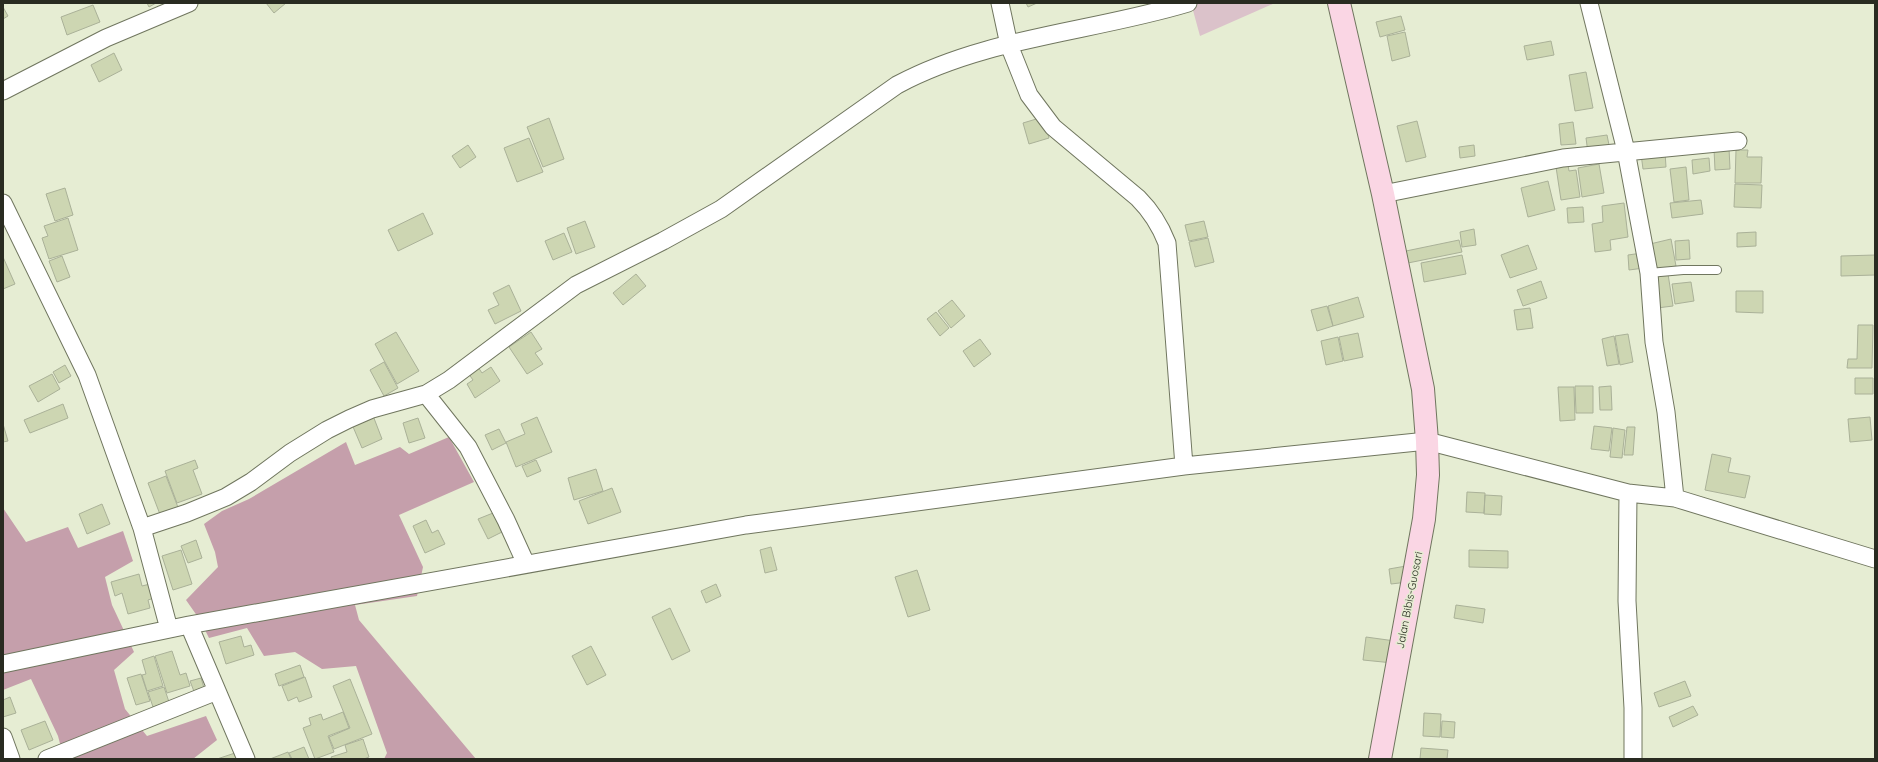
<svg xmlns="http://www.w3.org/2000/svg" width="1878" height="762" font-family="Quicksand,sans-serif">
	<rect width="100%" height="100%" fill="#e6edd3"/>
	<path fill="#dbc2ca" d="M1191,3H1275L1200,36Z"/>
	<path fill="#c59fab" d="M449,437L474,482L399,515L423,567L417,596L355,605L359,620L476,759H384L387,753L356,666L322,669L295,652L264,656L247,628L209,638L200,620L186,600L218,567L215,552L204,524L222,511L249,499L346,442L355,465L400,447L409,454Z
		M3,508L26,542L68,527L78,548L123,531L133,561L105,577L112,605L134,652L114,670L125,709L147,736L206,716L217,740L193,759H64L58,736L31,679L3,690Z"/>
	<path fill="#cdd6b2" stroke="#aab198" d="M147,3H156L149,7Z
		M266,3H286L274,13Z
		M1026,3H1037L1028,7Z
		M93,5L100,22L67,35L61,17Z
		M3,7L8,16L3,19Z
		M1401,16L1405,30L1380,37L1376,22Z
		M1405,32L1410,56L1392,61L1387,36Z
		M1551,41L1554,55L1527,60L1524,46Z
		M114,53L122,70L99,82L91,65Z
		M1586,72L1593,108L1575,111L1569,75Z
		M1043,117L1049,138L1029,144L1023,123Z
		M549,118L564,159L543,167L527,127Z
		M1417,121L1426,157L1406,162L1397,126Z
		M1573,122L1576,144L1561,145L1559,124Z
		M1607,135L1610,150L1588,153L1586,138Z
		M529,138L543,172L517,182L504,148Z
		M468,145L476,157L460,168L452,156Z
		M1474,145L1475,156L1460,158L1459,147Z
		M1729,148L1730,169L1715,170L1714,149Z
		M1736,150H1748L1747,157H1762L1761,183H1735Z
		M1665,152L1666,167L1643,169L1641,154Z
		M1709,158L1710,171L1693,174L1692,160Z
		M1599,164L1604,193L1582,197L1578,168Z
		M1568,165L1569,171L1576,170L1580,197L1561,200L1556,167Z
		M1686,167L1689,200L1674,202L1670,169Z
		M1548,181L1555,210L1528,217L1521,188Z
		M1735,184L1762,185L1761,208L1734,207Z
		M65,188L73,215L55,221L46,194Z
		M1701,200L1703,214L1672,218L1670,203Z
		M1624,203L1628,237L1610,240L1611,250L1595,252L1592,224L1603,222L1602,206Z
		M1583,207L1584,222L1568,223L1567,208Z
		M423,213L433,234L398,251L388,230Z
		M68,218L78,250L49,259L42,238L48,236L44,226Z
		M585,221L595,247L576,254L567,228Z
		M1204,221L1208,237L1189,241L1185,225Z
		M1474,229L1476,245L1462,247L1460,232Z
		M1756,232V246L1737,247V233Z
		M564,233L572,252L553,260L545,241Z
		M1208,238L1214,262L1195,267L1189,242Z
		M1671,239L1676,266L1655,270L1650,244Z
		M1459,240L1462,252L1408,263L1406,251Z
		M1689,240L1690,259L1676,260L1675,241Z
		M1528,245L1537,269L1510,278L1501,255Z
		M1642,253L1644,268L1629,270L1628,255Z
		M1462,255L1466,274L1424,282L1421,263Z
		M1875,255V275L1841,276V256Z
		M62,256L70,277L57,282L49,261Z
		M3,257L15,284L3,289Z
		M636,274L646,286L623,305L613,293Z
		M1668,274L1673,306L1657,308L1653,276Z
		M1541,281L1547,298L1523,306L1517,290Z
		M1691,282L1694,301L1675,304L1672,284Z
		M509,285L521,311L495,324L488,310L499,305L493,293Z
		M1736,291H1763V313L1736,312Z
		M1358,297L1364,317L1333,326L1328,306Z
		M952,300L965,316L951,328L938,311Z
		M1327,306L1333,326L1317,331L1311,310Z
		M1530,308L1533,328L1517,330L1514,310Z
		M936,312L949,328L940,336L927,319Z
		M1858,325H1873L1872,368H1847L1848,359H1857Z
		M396,332L419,371L397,384L375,344Z
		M531,332L542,349L535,353L543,364L527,374L509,347Z
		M1358,333L1363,357L1344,361L1339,337Z
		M1628,334L1633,362L1620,365L1615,336Z
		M1614,336L1619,364L1607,366L1602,339Z
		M1338,337L1343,361L1326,365L1321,341Z
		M980,339L991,354L974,367L963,351Z
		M384,362L398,388L384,396L370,370Z
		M65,365L71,376L59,383L53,372Z
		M478,367L482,373L491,367L500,381L475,398L467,384L473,380L468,373Z
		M52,374L60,389L38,402L29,386Z
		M1855,378H1873V394H1855Z
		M1575,386H1593V413H1576Z
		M1611,386L1612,410H1600L1599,387Z
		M1558,387H1574L1575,420L1560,421Z
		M63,404L68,418L30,433L24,420Z
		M372,413L382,439L362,448L351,422Z
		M537,417L552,452L516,467L506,442L525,434L521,424Z
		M1870,417L1872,440L1850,442L1848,419Z
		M418,418L425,438L409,443L403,423Z
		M3,424L8,441L3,442Z
		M1594,426L1612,428L1609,451L1591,449Z
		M1627,427H1635L1633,455H1624Z
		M1613,428L1625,430L1622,458L1610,457Z
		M499,429L506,443L492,450L485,435Z
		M1712,454L1731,458L1728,472L1750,476L1745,498L1705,490Z
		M195,460L198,468L193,470L202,494L177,503L165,471Z
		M536,460L541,471L527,477L522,466Z
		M596,469L603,491L574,500L568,478Z
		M166,476L179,510L161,517L148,483Z
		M612,488L621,512L588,524L579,501Z
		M1467,492L1485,493L1484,513L1466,512Z
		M1485,495L1502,496L1501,515L1484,514Z
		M102,504L110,524L87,534L79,514Z
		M493,513L502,532L488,539L478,519Z
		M426,520L432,533L438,530L445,544L425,553L413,526Z
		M196,540L202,558L188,563L181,546Z
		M771,547L777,570L765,573L760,550Z
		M181,550L192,584L173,590L162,556Z
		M1469,550L1508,551V568L1469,567Z
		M1406,566L1408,582L1391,584L1389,569Z
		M917,570L930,610L908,617L895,577Z
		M139,574L142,586L150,584L154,598L148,600L150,608L128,614L122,593L115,596L111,582Z
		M716,584L721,596L706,603L701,591Z
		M1456,605L1485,609L1483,623L1454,618Z
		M670,608L690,651L672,660L652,617Z
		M241,636L244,647L251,645L254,655L226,664L219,642Z
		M1366,637L1395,641L1393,663L1363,660Z
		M591,646L606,675L587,685L572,656Z
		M172,651L180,675L186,673L190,686L167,693L155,656Z
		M154,656L163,686L147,691L142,675L146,674L142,660Z
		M300,665L304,677L279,686L275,674Z
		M141,674L150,701L136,705L127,678Z
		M305,677L312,697L299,702L297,697L288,701L282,686Z
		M201,678L205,691L195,694L190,681Z
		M350,679L372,734L334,749L329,737L350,728L333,686Z
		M1685,681L1691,696L1659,707L1654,693Z
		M164,687L169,702L153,707L148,692Z
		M10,697L16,713L3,717V700Z
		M1693,706L1698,715L1673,727L1669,717Z
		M343,712L349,728L328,736L334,752L315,759L303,728L311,725L309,718L321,714L323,720Z
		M1424,713L1441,714L1440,737L1423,736Z
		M45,721L53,740L29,750L21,730Z
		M1442,721L1455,722L1454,738L1441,737Z
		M363,739L369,757L364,759H332L331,757L347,752L345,745Z
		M304,747L309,759H292L289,753Z
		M1421,748L1448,750L1447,759H1420Z
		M288,752L291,759H270Z
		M235,753L237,759H217Z"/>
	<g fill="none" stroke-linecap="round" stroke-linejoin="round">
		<defs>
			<path id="lane" d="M1649,273L1683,270H1717"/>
			<path id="street" d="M1000,3L1009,45L1029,95L1053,127L1138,198C1152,212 1160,225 1167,243L1184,466
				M1589,3L1626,151L1649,273L1654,342L1666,412L1675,498
				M3,91L106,38L189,3
				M1383,194L1563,158L1738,141
				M3,203L87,375L142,528L169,629
				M426,394L468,447L506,520L526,564
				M1628,493L1627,601L1633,708V759
				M142,528L187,513L226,497L251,482L290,453L327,430L349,419L372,409L426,394L449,380L576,285L663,241L721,209L897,85C987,37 1092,32 1188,3
				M189,625L246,759
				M3,664L189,625L746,525L1184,466L1427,441L1628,493L1675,498L1875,559
				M3,737L11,759
				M47,759L217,691"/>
			<path id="secondary" d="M1339,3L1383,194L1423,389L1427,441L1428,475L1424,519L1380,759"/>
		</defs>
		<use href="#lane" stroke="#70765f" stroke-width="10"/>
		<use href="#street" stroke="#70765f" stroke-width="19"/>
		<use href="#secondary" stroke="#70765f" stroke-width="24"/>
		<use href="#lane" stroke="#fff" stroke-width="8"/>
		<use href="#street" stroke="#fff" stroke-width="17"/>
		<use href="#secondary" stroke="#fad6e4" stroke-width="22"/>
	</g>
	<g text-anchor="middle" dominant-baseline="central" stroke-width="3" stroke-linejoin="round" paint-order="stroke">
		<g font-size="11" fill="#292b21" stroke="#e6edd3">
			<text transform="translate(1409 600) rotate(-79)">Jalan Bibis-Guosari</text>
		</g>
	</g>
	<rect width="1878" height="762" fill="none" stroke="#292b21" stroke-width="8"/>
</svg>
